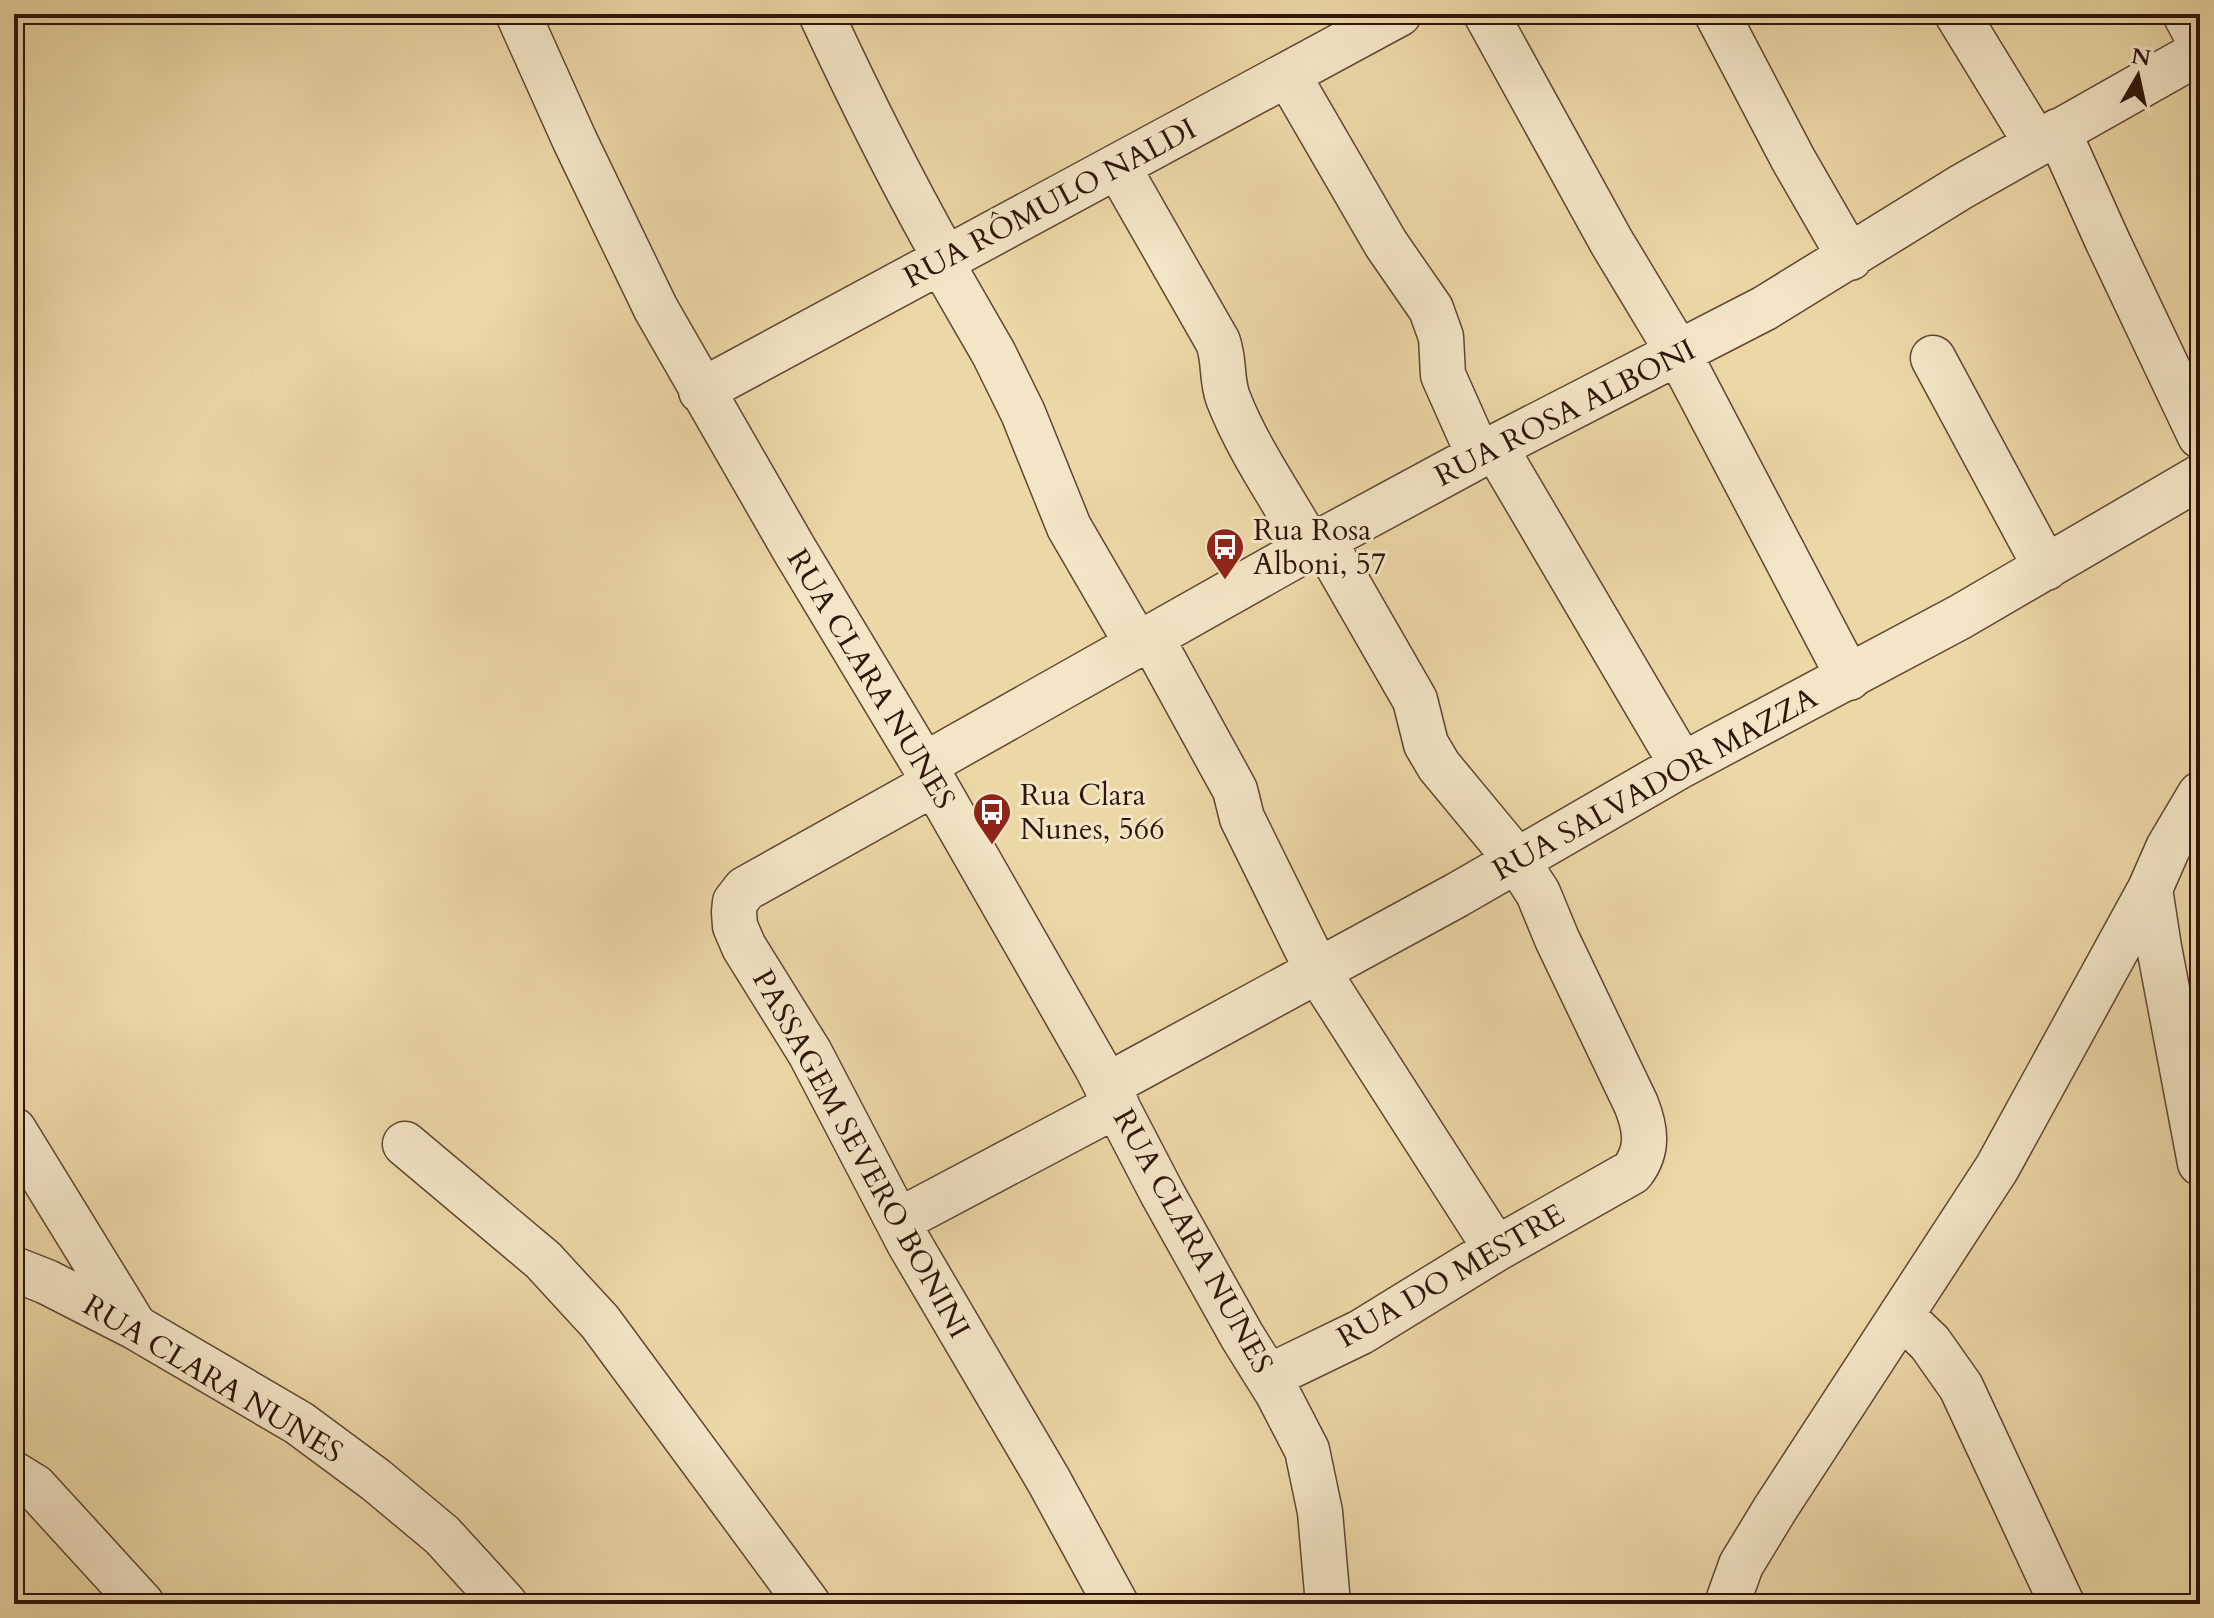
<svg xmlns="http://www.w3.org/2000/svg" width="2214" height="1618" font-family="Cardo,serif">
	<rect width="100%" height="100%" fill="#ecd7a7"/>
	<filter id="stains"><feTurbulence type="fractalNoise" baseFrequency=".0025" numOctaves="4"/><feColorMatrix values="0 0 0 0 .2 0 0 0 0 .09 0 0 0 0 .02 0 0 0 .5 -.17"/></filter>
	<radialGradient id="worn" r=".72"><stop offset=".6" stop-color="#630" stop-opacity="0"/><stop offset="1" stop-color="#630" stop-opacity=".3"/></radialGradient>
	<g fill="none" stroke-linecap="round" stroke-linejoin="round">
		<defs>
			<path id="minor" d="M518,14L575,141L656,309L794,549L924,765L1096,1066L1162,1193L1242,1336L1277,1392L1307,1450L1320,1512L1328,1604
				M821,14C860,98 901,180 946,260
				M1486,14L1611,241L1679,354L1849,678
				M1717,14L1793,159L1850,258
				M1957,14L2036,143
				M2185,14L2200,42
				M1288,75L1386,244L1431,309L1441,337L1443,375L1479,456
				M2058,131L2107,240L2200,436
				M1118,167L1218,342C1225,362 1221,379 1228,398C1248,450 1283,499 1310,547
				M941,262L994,354L1023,413L1069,527L1137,644
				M1933,358L2046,568
				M701,391L1399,14
				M1495,447L1682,765
				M1151,637L1235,790L1242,818L1317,970L1496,1249
				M924,765L1323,540L1495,447L1765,308L1961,187L2200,52
				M933,784L745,889L735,902L734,912L735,926L744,947L810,1053L909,1243L1049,1481L1116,1604
				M2150,889L2159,947L2200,1163
				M1106,1086L1457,895L1682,765L1960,617L2200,477
				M14,1130L135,1327
				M405,1144L543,1260L600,1322L808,1604
				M898,1221L1117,1105
				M14,1269L47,1282L135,1327L299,1423L376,1480L442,1535L505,1604
				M1901,1315L1930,1343L1961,1387L2062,1604
				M1268,1377L1361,1332L1496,1249L1632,1172C1649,1150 1646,1129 1636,1104L1557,939L1538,893L1516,859L1439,766L1426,744L1415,700L1323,540
				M14,1474L35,1487L142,1604
				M1727,1604L1741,1565L1775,1509L1997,1168L2150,889L2168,848L2200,794"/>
		</defs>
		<use href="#minor" stroke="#5f4631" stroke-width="47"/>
		<use href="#minor" stroke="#f3e5c6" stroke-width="44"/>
	</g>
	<defs>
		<symbol id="bus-pin" viewBox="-11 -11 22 30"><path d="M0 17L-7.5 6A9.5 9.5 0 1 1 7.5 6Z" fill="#8f2418" stroke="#f3e5c6"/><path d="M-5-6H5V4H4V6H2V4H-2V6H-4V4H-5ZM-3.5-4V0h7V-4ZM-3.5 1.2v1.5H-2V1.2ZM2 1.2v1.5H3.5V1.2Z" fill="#fff"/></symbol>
	</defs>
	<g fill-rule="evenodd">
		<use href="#bus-pin" x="1203" y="525" width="44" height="60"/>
		<use href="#bus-pin" x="970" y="790" width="44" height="60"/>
	</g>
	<g text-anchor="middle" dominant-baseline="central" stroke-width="6" stroke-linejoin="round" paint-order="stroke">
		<g font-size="30" fill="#30150a" stroke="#f3e5c6">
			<text transform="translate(1050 203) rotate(-28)">RUA RÔMULO NALDI</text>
			<text transform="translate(1565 413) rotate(-27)">RUA ROSA ALBONI</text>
			<text transform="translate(871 679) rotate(59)">RUA CLARA NUNES</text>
			<text transform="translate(1655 784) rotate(-29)">RUA SALVADOR MAZZA</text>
			<text transform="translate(861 1154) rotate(61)">PASSAGEM SEVERO BONINI</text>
			<text transform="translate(1193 1241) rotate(61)">RUA CLARA NUNES</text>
			<text transform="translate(1451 1276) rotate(-30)">RUA DO MESTRE</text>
			<text transform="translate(213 1379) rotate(31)">RUA CLARA NUNES</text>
		</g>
		<g font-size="30" fill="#30150a" stroke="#f3e5c6" text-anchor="start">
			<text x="1253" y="530">Rua Rosa<tspan x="1253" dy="34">Alboni, 57</tspan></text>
			<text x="1020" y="795">Rua Clara<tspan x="1020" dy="34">Nunes, 566</tspan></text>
		</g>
	</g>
	<rect width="2214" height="1618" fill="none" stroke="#ecd7a7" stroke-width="48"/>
	<rect x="16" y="16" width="2182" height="1586" fill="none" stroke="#30150a" stroke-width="4"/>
	<rect x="24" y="24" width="2166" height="1570" fill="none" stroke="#30150a" stroke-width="2"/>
	<g transform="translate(2138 76) rotate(9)" stroke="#f3e5c6" stroke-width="6" paint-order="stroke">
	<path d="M0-6L14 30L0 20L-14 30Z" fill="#30150a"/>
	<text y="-12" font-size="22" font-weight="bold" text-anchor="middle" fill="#30150a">N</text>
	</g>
	<rect width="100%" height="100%" filter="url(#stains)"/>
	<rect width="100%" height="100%" fill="url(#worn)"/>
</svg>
